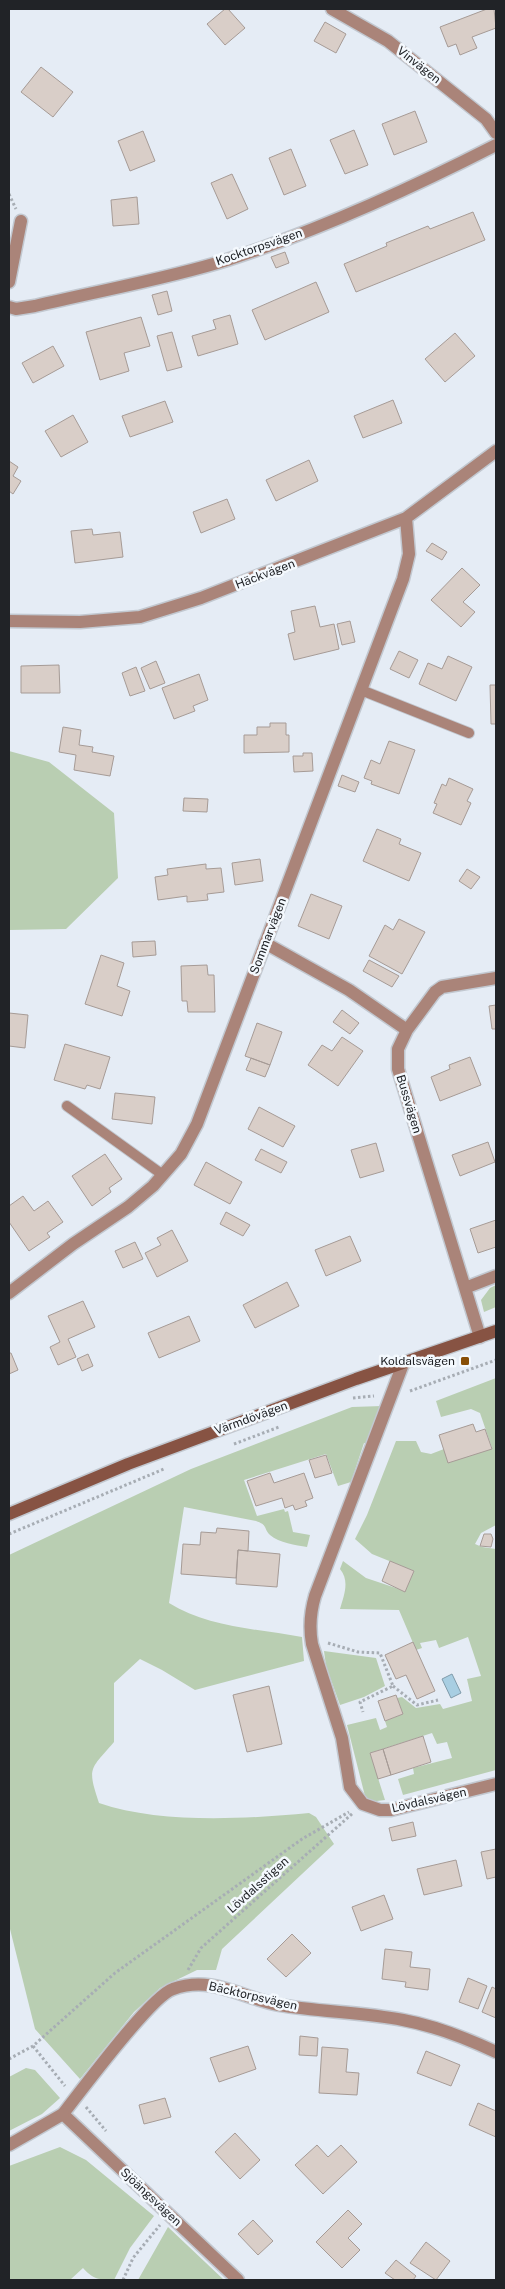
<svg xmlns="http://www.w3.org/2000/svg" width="505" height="2289" font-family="'Public Sans',sans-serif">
	<rect width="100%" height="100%" fill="#e5ecf5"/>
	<path fill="#b9ceb2" d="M9,751L49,762L114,813L118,878L66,929L9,930Z
		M496,1285V1307L484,1312L481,1300L490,1288Z
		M496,1378V1525L481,1533L475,1544L482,1547L496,1549V1770L403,1795L398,1779L414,1774L413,1768L452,1758L447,1742L437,1744L432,1733L370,1753L385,1800L369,1802L365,1796L347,1725L376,1718L380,1730L387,1727L385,1721L403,1714L397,1698L402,1697L416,1708L440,1704L443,1709L472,1701L467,1679L481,1676L468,1637L439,1648L436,1640L420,1643L422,1648L416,1650L399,1610L340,1609C344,1595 350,1581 340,1569L343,1561L366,1578L405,1591L414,1571L372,1554L355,1539L367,1515L396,1441H416L421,1452L431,1454L444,1449L492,1448L480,1413L471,1409L441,1417L436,1401Z
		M382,1406L368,1444L364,1443L351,1482L338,1486L326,1454L244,1480L257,1516L284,1509L285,1512L288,1511L293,1532L310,1535L307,1547C296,1545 279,1543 270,1535C263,1528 268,1525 256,1521L184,1507L169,1603C207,1627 258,1629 302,1637L304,1661L195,1690L162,1670L140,1659L114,1683V1742C90,1770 87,1767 99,1803C159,1824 246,1819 309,1813L316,1817L334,1844L222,1949L216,1970H197L160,1988L134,2012L80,2079L35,2029L9,1925V1555L191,1469L352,1407Z
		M324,1651L376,1658L385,1686L364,1697L340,1705L326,1666Z
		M26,2068L35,2070L60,2098L42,2114L9,2131V2077Z
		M60,2147L86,2160L154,2216L130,2248L114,2280C99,2280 93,2279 83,2268L70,2280H9V2166Z
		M168,2227L224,2280H138Z"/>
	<path fill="#a8cee2" stroke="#809baa" d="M452,1674L461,1693L451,1698L442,1679Z"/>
	<path fill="#d9cec8" stroke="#a69b96" d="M225,9H228L245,28L225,45L207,24Z
		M487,9H494L496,28L472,37L477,48L460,55L456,44L448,47L440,27Z
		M325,22L346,34L336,53L314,41Z
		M41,67L73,92L53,117L21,92Z
		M415,111L427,142L394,155L382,124Z
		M354,130L368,165L345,174L330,140Z
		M143,131L155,161L130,171L118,141Z
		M291,149L306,186L284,195L269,158Z
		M232,174L248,209L227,219L211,183Z
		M137,197L139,224L113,226L111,200Z
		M473,212L485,240L356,292L344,264L387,246L386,243L428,226L430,229Z
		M285,252L289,263L276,268L271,257Z
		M316,282L329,312L265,340L252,310Z
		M167,291L172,311L158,315L152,295Z
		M230,315L238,344L198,356L192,336L216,329L213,320Z
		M141,317L150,346L124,353L129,371L100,380L86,332Z
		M172,332L182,367L167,371L157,336Z
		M455,333L475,356L445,382L425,359Z
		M53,346L64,366L33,383L22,363Z
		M393,400L402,423L363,438L354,416Z
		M165,401L173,422L130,437L122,416Z
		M73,415L88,442L61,457L45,431Z
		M309,460L318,481L276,501L266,480Z
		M9,461L18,467L13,476L21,481L13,494L9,491Z
		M227,499L235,519L201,533L193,512Z
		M92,529L93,535L120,532L123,557L75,563L71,531Z
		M432,543L447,552L442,560L426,551Z
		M462,568L480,585L463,602L475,612L461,627L431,600Z
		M315,606L320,627L334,624L339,649L294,660L288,634L295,632L291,611Z
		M350,621L355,642L342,645L337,624Z
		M399,651L418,660L409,678L390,669Z
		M448,656L472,667L456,701L419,684L428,663L442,669Z
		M156,661L165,683L150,689L141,668Z
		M59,665L60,693H21V666Z
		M136,667L145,691L130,696L122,673Z
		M199,674L208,700L193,706L195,711L174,719L162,688Z
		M490,685H496V724H491Z
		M270,723H286V735H289V752L244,753V735H257V727H270Z
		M63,727L81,730L79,745L93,747L92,752L114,756L110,776L74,770L76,755L59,752Z
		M389,741L415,750L399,794L371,784L372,781L364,778L371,760L380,764Z
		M303,753H312L313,771L294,772L293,756H303Z
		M342,775L359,782L355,792L338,786Z
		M449,778L473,789L467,801L471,803L461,825L433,813L437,804L434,803L442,784L446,786Z
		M184,798L208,799L207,812L183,811Z
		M377,829L401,839L399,844L421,853L409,881L363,861Z
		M260,859L263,881L235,885L232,863Z
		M206,864V869L221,868L224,892L207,894L208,900L187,902V896L158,900L155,877L168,875L167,869Z
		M467,869L480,877L471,889L459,881Z
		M311,894L342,906L329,939L298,926Z
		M399,919L425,932L402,974L369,956L385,925L393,930Z
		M155,941L156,955L133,957L132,942Z
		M101,955L124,963L117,986L130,991L122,1016L85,1004Z
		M369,960L399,976L392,987L363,971Z
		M207,965L208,975H214L215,1012H188L187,1001H182L181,966Z
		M496,1005V1029H492L489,1006Z
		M342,1010L359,1023L350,1034L333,1022Z
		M9,1013L28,1015L25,1048L9,1046Z
		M257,1023L282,1032L270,1065L245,1056Z
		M342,1037L363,1051L338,1086L308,1065L322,1045L332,1051Z
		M65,1044L110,1057L100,1089L87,1085L85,1089L54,1080Z
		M470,1057L481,1085L440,1101L431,1077L450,1069L449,1065Z
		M251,1058L270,1065L265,1077L246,1070Z
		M115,1093L155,1097L152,1124L112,1119Z
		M259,1107L295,1126L283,1147L248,1129Z
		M488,1142L495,1162L460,1176L452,1155Z
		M376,1143L384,1171L360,1178L351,1150Z
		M261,1149L287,1162L281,1173L255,1160Z
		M105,1154L122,1179L109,1188L111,1192L92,1206L72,1176Z
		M206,1162L242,1182L230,1204L194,1185Z
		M23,1196L34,1211L48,1201L63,1222L47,1233L50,1237L29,1251L9,1222V1206Z
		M226,1212L250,1225L243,1236L220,1224Z
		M496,1220V1247L478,1253L470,1229Z
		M172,1230L188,1261L157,1277L145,1253L161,1245L157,1238Z
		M350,1236L361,1261L326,1276L315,1250Z
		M135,1242L143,1259L123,1268L115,1251Z
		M287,1282L299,1306L255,1328L243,1305Z
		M83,1301L95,1327L68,1339L76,1357L58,1365L50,1347L60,1342L48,1316Z
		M189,1316L200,1341L159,1358L148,1333Z
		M9,1353H11L18,1370L9,1374Z
		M88,1354L93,1366L82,1371L77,1359Z
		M473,1424L476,1432L485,1429L492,1449L448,1463L439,1435Z
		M326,1455L332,1473L315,1478L309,1460Z
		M270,1473L274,1483L304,1473L313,1498L305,1501L307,1506L295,1510L293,1505L285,1508L282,1498L256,1506L247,1481Z
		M217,1528L249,1531L248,1551L238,1550L236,1578L181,1574L183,1544L200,1545L201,1532L216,1533Z
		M484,1534H491L493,1539L491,1547L480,1546Z
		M238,1550L280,1554L277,1587L236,1584Z
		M390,1561L414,1571L405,1592L382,1581Z
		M413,1642L435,1691L417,1699L406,1675L396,1679L385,1655Z
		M269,1686L282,1744L247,1752L233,1695Z
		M396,1695L403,1714L385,1721L378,1701Z
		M423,1736L431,1762L391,1775L383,1749Z
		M383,1749L391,1775L378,1779L370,1753Z
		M413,1822L416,1836L392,1841L389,1828Z
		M496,1849V1877L487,1879L481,1852Z
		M456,1860L462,1886L424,1895L417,1869Z
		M384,1895L393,1919L361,1931L352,1907Z
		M292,1934L311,1953L286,1977L267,1959Z
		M385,1949L412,1952L410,1967L430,1969L428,1990L405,1987L406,1982L382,1979Z
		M468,1978L487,1986L478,2009L459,2002Z
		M492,1987L496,1989V2018L482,2012Z
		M300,2036L318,2038L317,2056L299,2055Z
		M248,2046L256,2069L219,2082L210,2058Z
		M322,2047L348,2049L346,2072L359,2073L357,2095L319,2093Z
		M426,2051L460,2065L451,2086L417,2073Z
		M165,2098L171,2117L144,2124L139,2105Z
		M478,2103L496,2111V2137L469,2125Z
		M235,2133L260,2160L240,2179L215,2152Z
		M317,2145L328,2157L341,2145L357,2162L323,2194L295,2165Z
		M348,2210L362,2224L348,2238L360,2250L342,2268L316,2242Z
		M253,2220L273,2241L258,2255L238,2234Z
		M426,2242L450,2261L436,2280L410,2263Z
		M396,2260L416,2276L413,2280H395L385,2273Z"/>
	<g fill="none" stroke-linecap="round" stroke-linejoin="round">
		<defs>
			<path id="service" d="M361,690L469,733
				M67,1106L163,1175"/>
			<path id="minor" d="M332,9L388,41L486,119L496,133
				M9,282L21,221
				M9,307L16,309L35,306C97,291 167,279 227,260C320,230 410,189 496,145
				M9,621L80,622L140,617L201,598L406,518L496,451
				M265,943L349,990L407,1030L398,1049V1069L480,1337
				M407,1030L435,992L442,987L496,978
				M465,1288L496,1276
				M9,1293L73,1244L128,1207L153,1186L181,1154L197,1124L403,579L409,554L406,518
				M403,1364L315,1596C310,1613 309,1627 312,1644L342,1738L350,1787L363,1804L380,1810H391L496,1784
				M238,2280L63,2114C81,2091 151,1996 173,1989C212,1975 242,1998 279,2005C320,2012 362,2012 403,2020C436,2026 466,2038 496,2052"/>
			<path id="tertiary" d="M9,2145L63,2114"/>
			<path id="secondary" d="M9,1514L128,1464L356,1379L496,1331"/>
		</defs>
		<use href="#service" stroke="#c2c8d0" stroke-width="12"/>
		<use href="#minor" stroke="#c2c8d0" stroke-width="15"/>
		<use href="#tertiary" stroke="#c2c8d0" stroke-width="15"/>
		<use href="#secondary" stroke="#c2c8d0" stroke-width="15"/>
		<path stroke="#a7adb4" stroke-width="3" stroke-dasharray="2.5 2.5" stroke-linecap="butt" d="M9,194L16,209
			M410,1391L496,1360
			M353,1398L374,1396
			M234,1444L279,1427
			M9,1534L164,1469
			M328,1643L358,1652L380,1653L393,1686L360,1702L363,1712
			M393,1686L417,1705L438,1700
			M188,1970L201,1948L353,1813
			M33,2046L65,2086
			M9,2059L33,2046L115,1973L302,1839L349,1812
			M86,2107L106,2131
			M123,2280L133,2258L160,2225"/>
		<use href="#service" stroke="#aa8479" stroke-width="10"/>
		<use href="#minor" stroke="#aa8479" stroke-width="12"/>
		<use href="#tertiary" stroke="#aa8479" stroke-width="12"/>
		<use href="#secondary" stroke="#875343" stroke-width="12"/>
	</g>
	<rect fill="#884e06" stroke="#f4f9fe" stroke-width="2" x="460" y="1356" width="10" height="10" rx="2.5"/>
	<g text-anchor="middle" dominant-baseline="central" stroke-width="5" stroke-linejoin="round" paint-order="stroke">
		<g font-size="12" fill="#212327" stroke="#f4f9fe">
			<text transform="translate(419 65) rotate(38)">Vinvägen</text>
			<text transform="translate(259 247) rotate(-19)">Kocktorpsvägen</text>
			<text transform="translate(265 574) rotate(-21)">Häckvägen</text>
			<text transform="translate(268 936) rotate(-69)">Sommarvägen</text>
			<text transform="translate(409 1104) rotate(73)">Bussvägen</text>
			<text transform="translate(251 1418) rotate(-20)">Värmdövägen</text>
			<text transform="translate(429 1800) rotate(-13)">Lövdalsvägen</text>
			<text transform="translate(258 1885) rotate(-42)">Lövdalsstigen</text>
			<text transform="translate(253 1996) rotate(13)">Bäcktorpsvägen</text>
			<text transform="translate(151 2197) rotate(43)">Sjöängsvägen</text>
		</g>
		<g font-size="12" fill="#212327" stroke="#f4f9fe" text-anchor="end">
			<text x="455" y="1361">Koldalsvägen</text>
		</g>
	</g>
	<rect width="505" height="2289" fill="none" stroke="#212327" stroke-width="20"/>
</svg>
